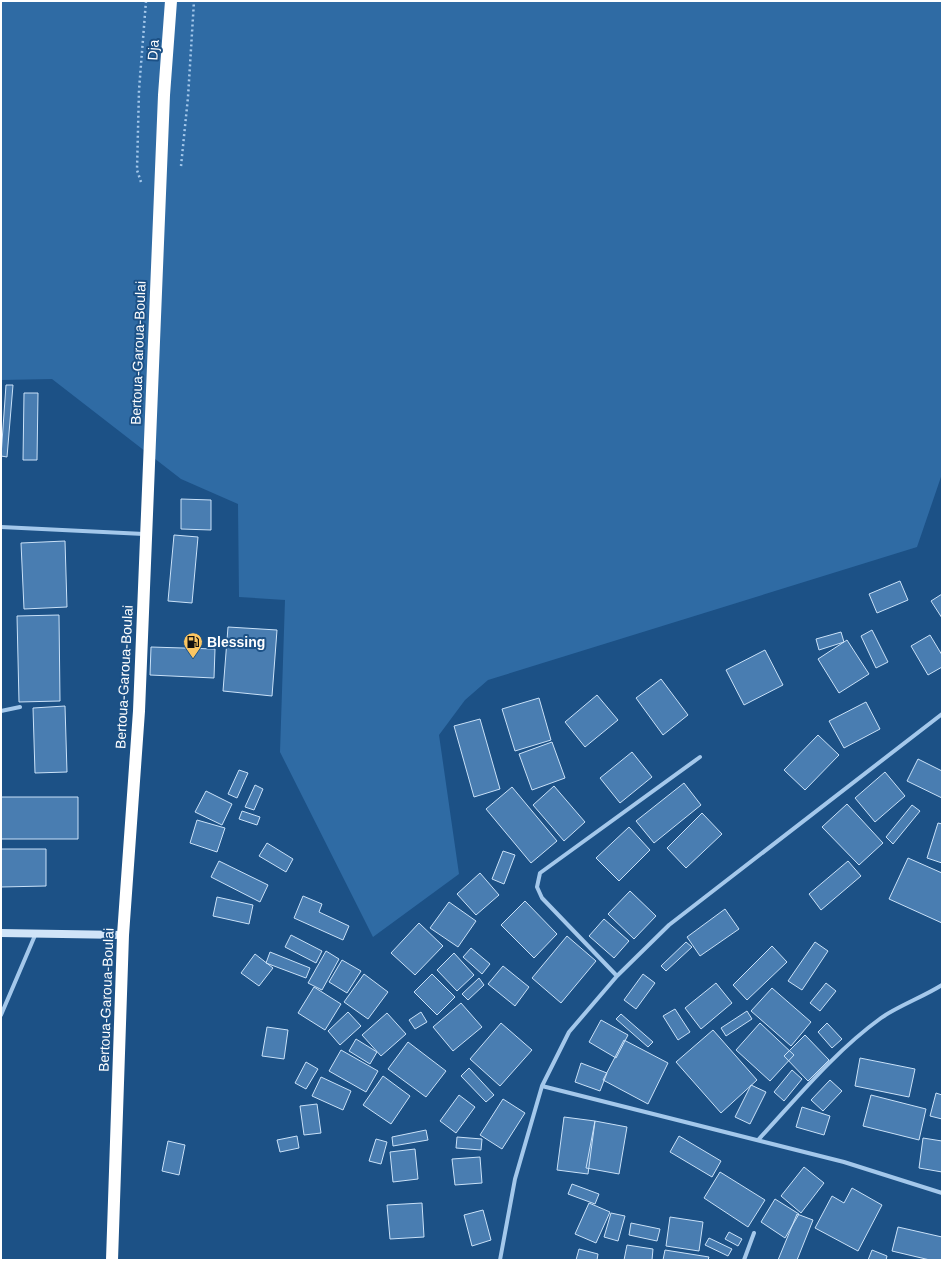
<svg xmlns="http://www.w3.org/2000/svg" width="943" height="1261" font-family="Arial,sans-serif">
	<rect width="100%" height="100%" fill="#1c5186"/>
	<path fill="#2f6ba4" d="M1,1H942V474L917,547L488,680L465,700L439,735L459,874L373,937L280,752L285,600L239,597L238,504L181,479L52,379L1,380Z"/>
	<path fill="#497db1" stroke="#c9e1f8" d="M6,385H13L7,457L1,456Z
		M24,393H38L37,460H23Z
		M181,499L211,500V530L181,529Z
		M174,535L198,537L192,603L168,601Z
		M65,541L67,607L24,609L21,543Z
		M900,581L908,600L877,613L869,594Z
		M942,594V618L931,601Z
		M59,615L60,701L19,702L17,616Z
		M228,627L277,630L272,696L223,691Z
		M872,630L888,662L876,668L861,636Z
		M841,632L844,642L819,650L816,639Z
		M930,635L942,655V667L928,675L911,646Z
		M847,640L869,674L839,693L818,659Z
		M151,647L215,649L214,678L150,675Z
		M765,650L783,685L744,705L726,670Z
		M661,679L688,715L663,735L636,698Z
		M597,695L618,720L585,747L565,722Z
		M539,698L551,740L515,751L502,709Z
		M866,702L880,729L844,748L829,721Z
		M65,706L67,772L35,773L33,708Z
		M480,719L500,789L474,797L454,726Z
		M818,735L839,755L805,790L784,770Z
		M552,742L565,778L532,790L519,754Z
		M632,752L652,777L620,803L600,778Z
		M918,759L942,771V798L907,781Z
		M239,770L248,773L237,798L228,794Z
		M885,772L905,796L875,822L855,798Z
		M684,783L701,805L654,843L636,821Z
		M255,785L263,789L254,810L245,807Z
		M554,786L585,822L564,841L533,805Z
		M512,787L557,841L531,863L486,809Z
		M206,791L232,804L222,825L195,812Z
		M1,797H78V839H1Z
		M847,804L883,843L859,865L822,827Z
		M912,805L920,811L893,844L886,837Z
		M242,811L260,817L257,825L239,819Z
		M702,813L722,834L686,868L667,848Z
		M197,820L225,828L217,852L190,843Z
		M938,823L942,824V863L927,858Z
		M629,827L650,850L619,881L596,858Z
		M267,843L293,859L286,872L259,856Z
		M1,849H46V886L1,887Z
		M503,851L515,855L504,884L492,879Z
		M908,858L942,873V923L889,899Z
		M219,861L268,885L260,902L211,877Z
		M848,861L861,876L821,910L809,894Z
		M480,873L499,895L476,915L457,894Z
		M630,891L656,916L634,939L608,914Z
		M303,896L322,904L319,912L349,926L343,940L294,918Z
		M217,897L253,905L249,924L213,916Z
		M525,901L557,934L534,958L501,925Z
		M449,902L476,921L458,947L430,928Z
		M725,909L739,929L700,956L687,937Z
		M604,919L629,941L614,958L589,936Z
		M419,923L443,946L415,975L391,953Z
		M291,935L322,951L316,963L285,947Z
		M567,936L596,961L561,1003L532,978Z
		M686,942L692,947L666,971L661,966Z
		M815,942L828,951L802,990L788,981Z
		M772,946L787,962L747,1000L733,985Z
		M471,948L490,964L482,974L463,957Z
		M326,951L339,959L322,990L308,983Z
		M270,952L310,968L306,978L266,963Z
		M454,953L474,975L457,991L437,970Z
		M255,954L273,968L259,986L241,973Z
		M342,960L361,971L347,993L329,982Z
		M503,966L529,987L515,1006L488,984Z
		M364,974L388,992L368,1019L344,1002Z
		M432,974L455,997L437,1015L414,992Z
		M643,974L655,983L636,1009L624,1000Z
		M479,978L484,985L468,1000L462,994Z
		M716,983L732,1003L701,1029L685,1008Z
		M826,983L836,991L820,1011L810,1003Z
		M314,987L341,1004L325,1030L298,1013Z
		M772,988L811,1022L791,1046L751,1011Z
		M461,1003L482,1027L453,1051L433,1027Z
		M675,1009L690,1032L678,1040L663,1016Z
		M747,1011L752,1019L726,1036L721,1028Z
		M348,1012L361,1026L340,1045L328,1031Z
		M421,1012L427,1022L415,1029L409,1020Z
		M387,1013L406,1034L381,1056L362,1035Z
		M621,1014L653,1042L648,1047L616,1019Z
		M601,1020L628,1035L616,1058L589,1042Z
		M501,1023L532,1050L500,1086L470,1059Z
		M760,1023L794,1055L770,1081L736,1050Z
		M827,1023L842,1039L832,1048L818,1032Z
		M267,1027L288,1030L284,1059L262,1056Z
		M713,1030L757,1080L721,1113L676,1062Z
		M805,1035L829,1060L808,1081L784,1056Z
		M356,1039L377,1052L370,1064L349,1051Z
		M624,1040L668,1063L648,1104L603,1080Z
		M408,1042L446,1071L426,1097L388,1069Z
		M341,1050L378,1071L366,1092L329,1071Z
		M860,1058L915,1069L909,1097L855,1086Z
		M306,1062L318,1069L306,1089L295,1083Z
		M581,1063L607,1073L600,1091L575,1082Z
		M469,1068L494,1095L486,1102L461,1076Z
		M792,1070L802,1079L784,1101L774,1092Z
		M383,1076L410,1096L391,1124L363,1105Z
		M321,1077L351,1091L343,1110L312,1096Z
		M830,1080L842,1091L823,1111L811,1100Z
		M751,1085L766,1092L750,1124L735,1117Z
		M936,1093L942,1095V1119L930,1116Z
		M459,1095L475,1107L456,1133L440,1121Z
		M871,1095L926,1109L919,1140L863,1126Z
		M503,1099L525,1113L502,1149L480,1135Z
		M317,1104L321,1133L304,1135L300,1106Z
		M802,1107L830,1116L824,1135L796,1127Z
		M564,1117L595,1121L588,1174L557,1170Z
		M595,1121L627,1127L619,1174L586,1168Z
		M426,1130L428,1140L393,1146L392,1137Z
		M297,1136L299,1148L280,1152L277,1140Z
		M679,1136L721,1161L712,1177L670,1152Z
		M457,1137L482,1139L481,1150L456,1148Z
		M923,1138L942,1141V1172L919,1168Z
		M376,1139L387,1142L381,1164L369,1161Z
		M168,1141L185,1145L179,1175L162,1171Z
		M415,1149L418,1179L393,1182L390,1152Z
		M480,1157L482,1183L455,1185L452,1159Z
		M804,1167L824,1183L801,1213L781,1196Z
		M720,1172L765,1200L748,1227L704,1198Z
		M572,1184L599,1194L595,1204L568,1194Z
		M852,1188L882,1205L858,1251L815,1228L832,1196L844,1203Z
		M775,1199L799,1214L785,1238L761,1222Z
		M422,1203L424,1237L390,1239L387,1205Z
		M589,1203L610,1212L596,1243L575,1234Z
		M483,1210L491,1240L472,1246L464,1215Z
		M611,1213L625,1216L618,1241L604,1237Z
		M797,1214L813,1220L797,1260H778Z
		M670,1217L703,1222L699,1251L666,1246Z
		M631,1223L660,1229L657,1241L629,1235Z
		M898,1227L942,1237V1260H930L892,1251Z
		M729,1232L742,1239L738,1246L725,1239Z
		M709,1238L732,1249L728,1256L705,1245Z
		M627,1245L653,1249L652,1260H624Z
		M579,1249L598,1254L597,1260H576Z
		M665,1250L709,1257L708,1260H663Z
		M872,1250L887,1256L886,1260H868Z"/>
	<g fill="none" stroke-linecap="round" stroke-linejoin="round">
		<path stroke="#a4c8eb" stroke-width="2.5" stroke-dasharray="2 3" stroke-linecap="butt" d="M181,166L188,97L194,1
			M141,182L137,170L139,90L146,1"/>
		<path stroke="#a4c8eb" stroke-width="4" d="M1,527L144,534
			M1,711L20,707
			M617,976L542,898L537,887L540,873L700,757
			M1,1015L36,933
			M542,1086L844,1162L942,1193
			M758,1140C797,1098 834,1052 881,1018C898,1006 923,997 942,985
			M500,1260L515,1179L542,1086L569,1032L617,976L669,925L942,714
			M744,1260L754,1233"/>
		<path stroke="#d0e4f8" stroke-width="8" d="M1,933L123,935"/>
		<path stroke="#fff" stroke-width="12" d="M112,1260L123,935L139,711L164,95L171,1"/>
	</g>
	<defs>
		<symbol id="fuel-pin" viewBox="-11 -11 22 30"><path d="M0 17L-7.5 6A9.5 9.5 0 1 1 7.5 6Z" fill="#fcc662" stroke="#1c5186"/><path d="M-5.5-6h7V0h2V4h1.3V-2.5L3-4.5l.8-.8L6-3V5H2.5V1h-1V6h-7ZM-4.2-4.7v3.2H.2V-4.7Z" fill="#111"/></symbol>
	</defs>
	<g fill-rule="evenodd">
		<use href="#fuel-pin" x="182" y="631" width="22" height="30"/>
	</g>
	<g text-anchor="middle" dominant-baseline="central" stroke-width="4" stroke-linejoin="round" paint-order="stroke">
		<g font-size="14" fill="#fff" stroke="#1c5186">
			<text transform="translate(153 50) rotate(-86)">Dja</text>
			<text transform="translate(138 353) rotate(-88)">Bertoua-Garoua-Boulai</text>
			<text transform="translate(124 677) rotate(-87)">Bertoua-Garoua-Boulai</text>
			<text transform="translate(106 1000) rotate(-88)">Bertoua-Garoua-Boulai</text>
		</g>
		<g font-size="14" font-weight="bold" fill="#fff" stroke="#1c5186" text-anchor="start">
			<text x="207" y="642">Blessing</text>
		</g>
	</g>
	<rect width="943" height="1261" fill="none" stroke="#ffffff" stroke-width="4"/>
</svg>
